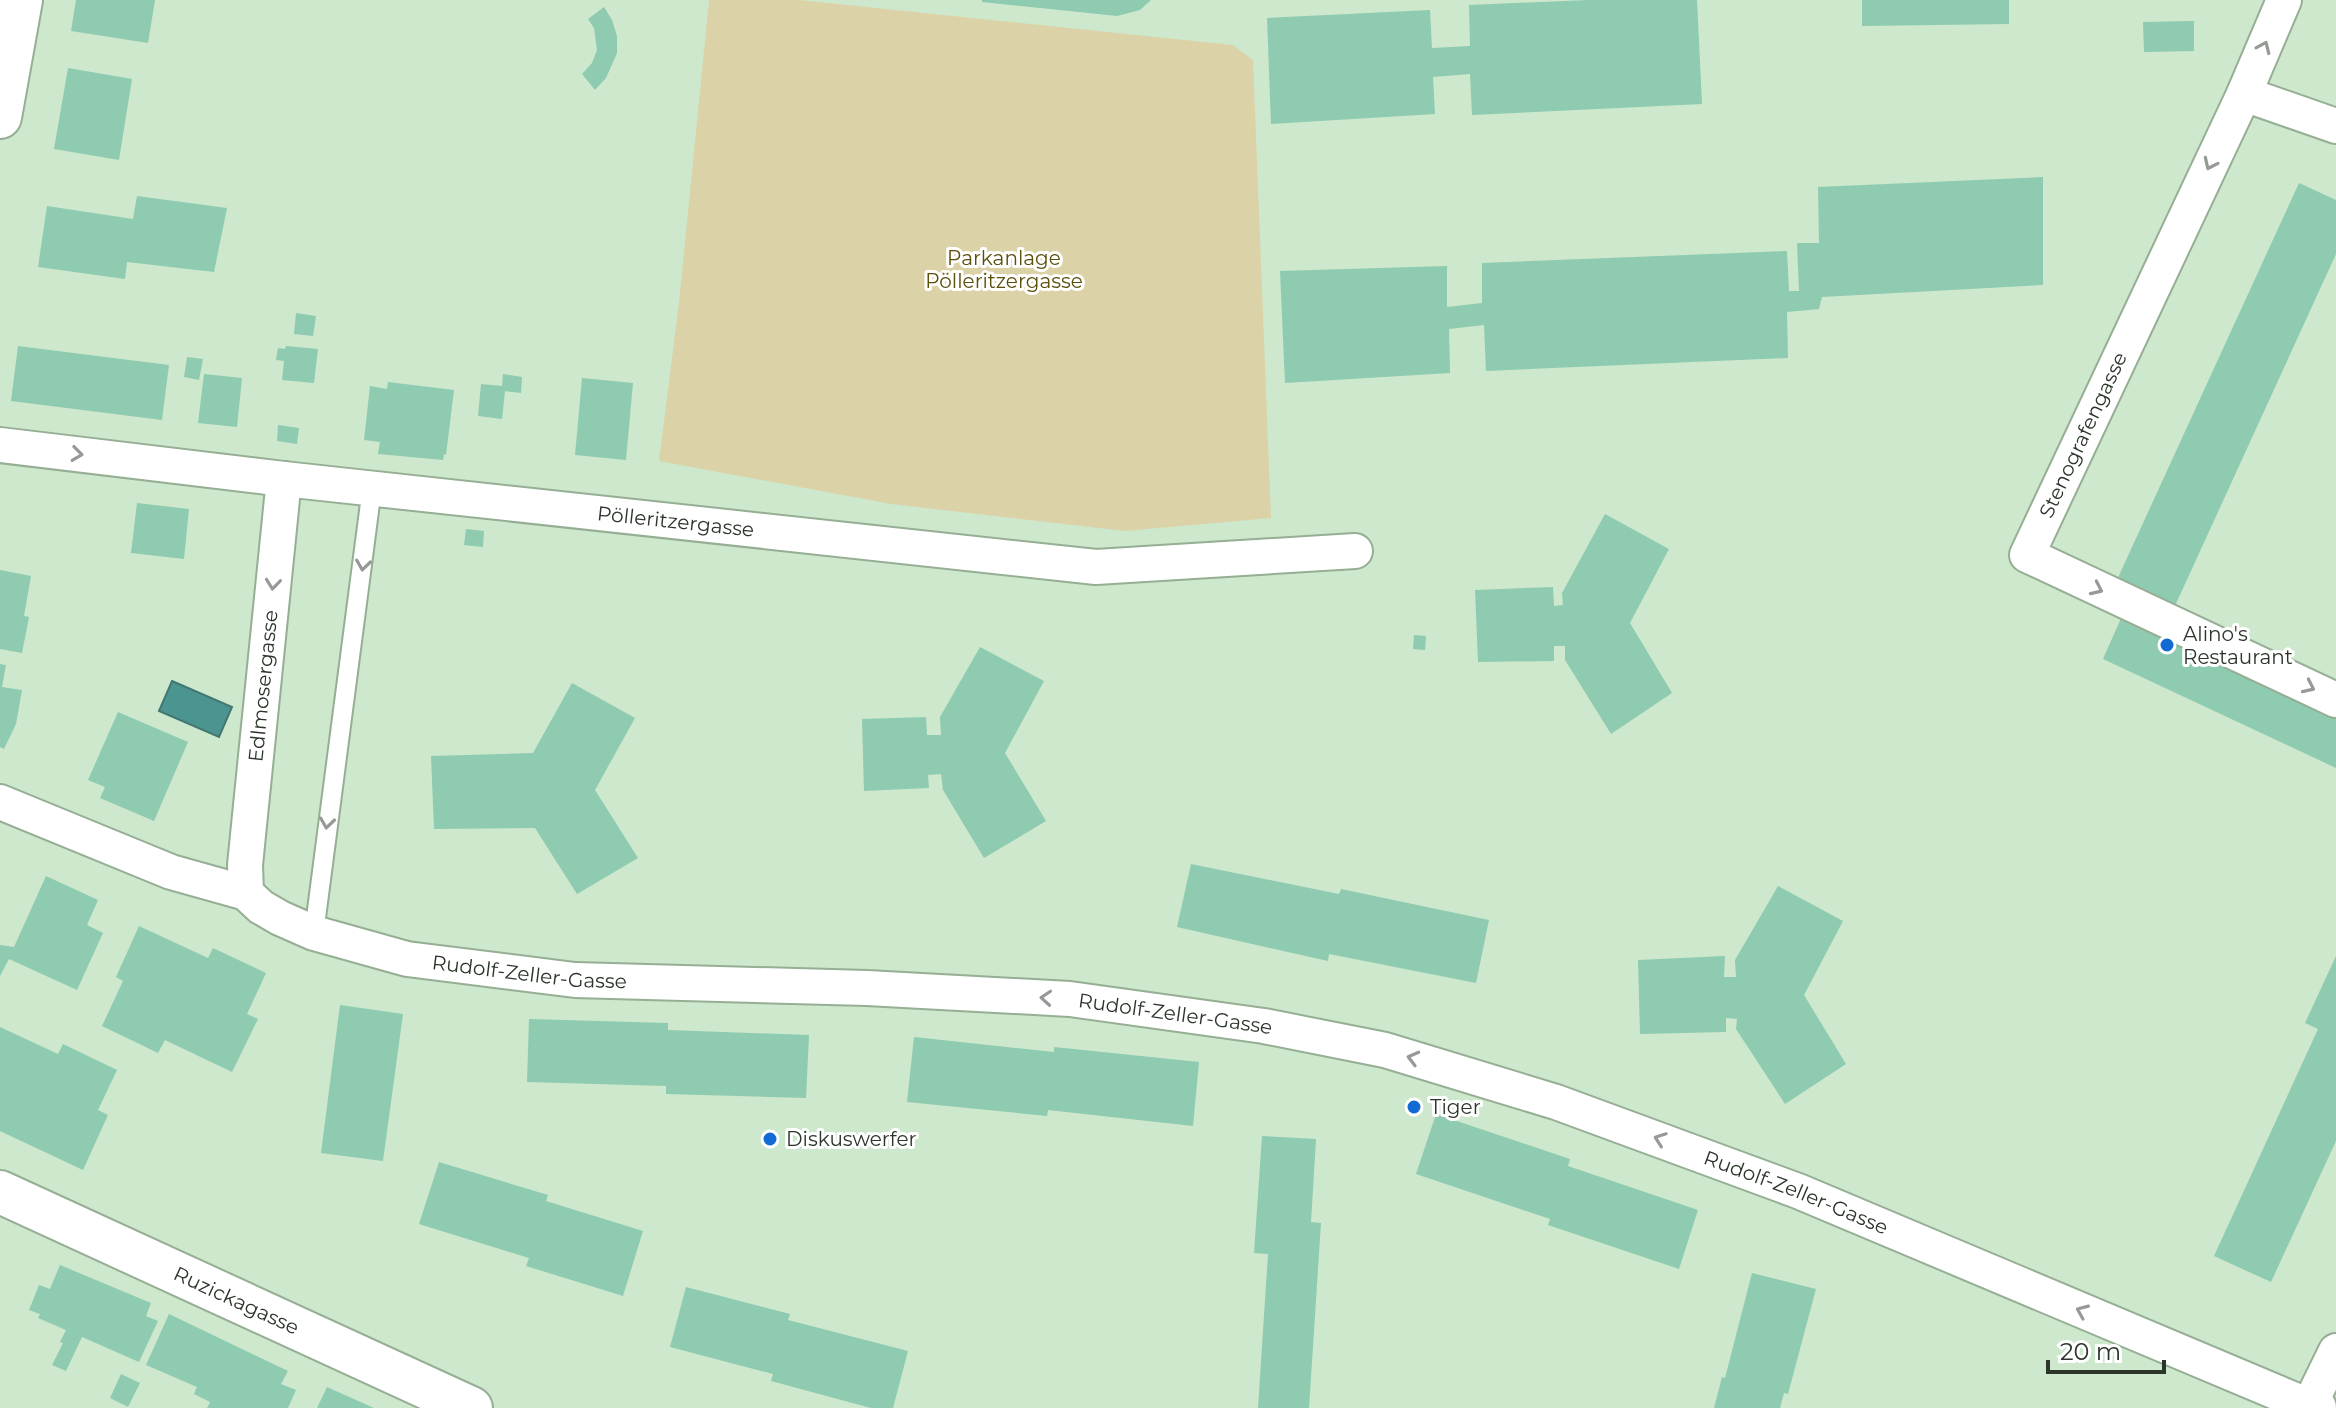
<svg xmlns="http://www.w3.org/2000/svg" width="2336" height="1408" font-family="Montserrat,sans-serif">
	<rect width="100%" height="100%" fill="#cde8cc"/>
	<path fill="#dbd3a7" d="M709,0H799L1233,45L1253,60L1271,518L1125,531L891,504L659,461L679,303Z"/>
	<path fill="#4c948f" stroke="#427871" stroke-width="2" d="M172,681L232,707L219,737L159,711Z"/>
	<path fill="#8ecbb1" d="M76,0H155L148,43L71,31Z
		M982,0H1151L1140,10L1117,16L982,2Z
		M1588,0H1697L1702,104L1472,115L1470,74L1433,77L1435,114L1271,124L1267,18L1430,10L1432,48L1470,46L1469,5Z
		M1862,0H2009V24L1862,26Z
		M604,7L612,20L617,36V53L606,78L595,90L582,74L592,63L597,50L594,28L588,19Z
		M2194,21V51L2144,52L2143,22Z
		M68,68L132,79L119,160L54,149Z
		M2043,177V285L1822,297L1819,309L1787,312L1788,358L1486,371L1484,325L1449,329L1450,373L1285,383L1280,271L1447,266V307L1482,303V263L1787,251L1789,291H1799L1797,243H1819L1818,187Z
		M2299,183L2336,200V254L2174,608L2116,582Z
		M137,196L227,208L214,272L127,262L125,279L38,267L47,206L133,219Z
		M296,313L316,316L313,336L294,334Z
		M18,346L169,365L162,420L11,401Z
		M286,346L318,349L314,383L282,380L284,361L276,360L278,348L285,349Z
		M187,357L203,359L199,380L184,377Z
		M204,374L242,378L237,427L198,423Z
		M503,374L522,377L521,393L505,391L502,419L478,416L481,384L502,386Z
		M582,378L633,383L626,460L575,455Z
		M388,382L454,390L446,455L444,454L443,460L378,454L380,442L364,440L370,386L387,389Z
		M278,425L299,428L297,444L277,441Z
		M137,503L189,509L184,559L131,553Z
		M1605,514L1669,549L1630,623L1672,693L1611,734L1565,660V646H1554V661L1478,662L1475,590L1553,587L1554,606L1563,605L1562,593Z
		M466,529L484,531L483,547L464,545Z
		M0,570L31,576L24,616L29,617L22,653L0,649Z
		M2122,616L2336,714V768L2103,659Z
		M1414,635L1426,636L1425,650L1413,649Z
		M980,647L1044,681L1005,753L1046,821L984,858L943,790L941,774L928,775L929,788L864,791L862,719L926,717L927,735H941L940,717Z
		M0,664L6,665L2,687L22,690L16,724L4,749L0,747Z
		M572,683L635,718L595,790L638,858L577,894L535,828L434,829L431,756L533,753Z
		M118,712L188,742L154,821L100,798L105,787L88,780Z
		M1191,864L1339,894L1341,889L1489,920L1476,983L1329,954L1328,961L1177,927Z
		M46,876L98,900L87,925L103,933L77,990L9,959L0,976V945L14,947Z
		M1778,886L1843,921L1804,995L1846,1064L1785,1104L1736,1029L1737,1019L1726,1018V1032L1640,1034L1638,960L1725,956L1724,977H1736L1735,960Z
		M139,926L208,958L213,948L266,973L247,1014L258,1019L232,1072L165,1040L158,1053L102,1026L123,981L116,977Z
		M2336,956V1141L2271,1282L2214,1256L2318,1029L2305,1023Z
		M340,1005L403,1014L383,1161L321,1153Z
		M529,1019L668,1023V1030L809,1035L806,1098L666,1094V1086L527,1082Z
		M0,1027L58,1054L63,1044L117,1070L98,1110L108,1115L83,1170L0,1131Z
		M914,1037L1054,1052V1047L1199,1062L1193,1126L1048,1110L1047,1116L907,1102Z
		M1436,1114L1570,1159L1568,1166L1698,1210L1679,1269L1548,1225L1550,1219L1416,1174Z
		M1262,1136L1316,1139L1311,1222L1321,1223L1309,1408H1258L1268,1254L1254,1253Z
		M439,1162L548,1195L546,1201L643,1231L623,1296L526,1266L529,1258L419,1224Z
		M60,1265L151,1303L146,1316L158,1321L139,1362L82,1337L66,1371L52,1365L63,1343L60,1342L66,1330L38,1318L40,1314L29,1310L39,1285L50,1289Z
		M1752,1273L1816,1289L1788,1394L1784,1393L1780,1408H1714L1722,1377L1725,1378Z
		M686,1287L790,1314L788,1320L908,1351L893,1408H871L771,1381L773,1374L670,1347Z
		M169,1314L288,1371L281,1384L296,1390L288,1408H207L210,1402L194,1394L197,1387L146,1365Z
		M121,1374L140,1383L128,1407L110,1398Z
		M327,1387L374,1408H317Z"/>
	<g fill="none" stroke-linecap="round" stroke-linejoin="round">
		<defs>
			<path id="service" d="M314,933L372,488"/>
			<g id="minor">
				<path d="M2284,0L2244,94L2027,555L2336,700"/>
				<path d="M2244,94L2336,126"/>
				<path id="s1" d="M0,445L284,479L1096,567L1355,551"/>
				<path id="s2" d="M0,802L171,872L246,893L261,907L280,918L314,933L407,959L575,980L867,988L1070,999L1264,1026L1385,1050L1556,1102L1798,1191L2309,1406L2336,1351"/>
				<path id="s3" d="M246,893L245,865L284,479"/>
			</g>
			<g id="tertiary">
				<path d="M0,117L21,0"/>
				<path id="s4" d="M0,1192L471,1408"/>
				<path d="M2308,1408H2315"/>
			</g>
		</defs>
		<use href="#service" stroke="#95ae94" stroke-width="22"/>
		<use href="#minor" stroke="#95ae94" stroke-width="38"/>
		<use href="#tertiary" stroke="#95ae94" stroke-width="46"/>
		<use href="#service" stroke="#fff" stroke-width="18"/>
		<use href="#minor" stroke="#fff" stroke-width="34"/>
		<use href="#tertiary" stroke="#fff" stroke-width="42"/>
	</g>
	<defs><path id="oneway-chevron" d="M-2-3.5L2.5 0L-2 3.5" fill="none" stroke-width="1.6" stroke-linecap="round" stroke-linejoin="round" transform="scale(2)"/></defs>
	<g stroke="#959a94">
		<use href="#oneway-chevron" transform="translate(2264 47) rotate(-66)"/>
		<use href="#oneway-chevron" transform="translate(2210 164) rotate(115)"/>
		<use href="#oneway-chevron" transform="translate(77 454) rotate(7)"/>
		<use href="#oneway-chevron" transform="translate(363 565) rotate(98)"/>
		<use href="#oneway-chevron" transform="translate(273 584) rotate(96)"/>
		<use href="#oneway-chevron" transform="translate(2097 589) rotate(25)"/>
		<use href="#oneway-chevron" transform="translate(2309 687) rotate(25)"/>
		<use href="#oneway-chevron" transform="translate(327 823) rotate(98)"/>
		<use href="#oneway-chevron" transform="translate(1046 998) rotate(-176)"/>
		<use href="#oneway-chevron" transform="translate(1413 1058) rotate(-165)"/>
		<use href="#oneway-chevron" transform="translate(1660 1139) rotate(-160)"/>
		<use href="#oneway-chevron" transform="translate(2082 1311) rotate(-157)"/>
	</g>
	<g fill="#126bd5" stroke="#fff" stroke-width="3">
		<circle cx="2167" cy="645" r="8"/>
		<circle cx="1414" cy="1107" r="8"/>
		<circle cx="770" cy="1139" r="8"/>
	</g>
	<g text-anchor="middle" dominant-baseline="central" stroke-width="6" stroke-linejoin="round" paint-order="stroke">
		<g font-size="20" fill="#5b4f0c" stroke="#fff">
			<text x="1004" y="258">Parkanlage<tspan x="1004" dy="23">Pölleritzergasse</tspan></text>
		</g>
		<g font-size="20" fill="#2b352a" stroke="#fff">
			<text transform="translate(2083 435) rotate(-65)">Stenografengasse</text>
			<text stroke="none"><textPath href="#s1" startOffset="680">Pölleritzergasse</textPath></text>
			<text stroke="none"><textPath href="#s3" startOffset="208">Edlmosergasse</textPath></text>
			<text stroke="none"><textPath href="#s2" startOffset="562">Rudolf-Zeller-Gasse</textPath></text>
			<text stroke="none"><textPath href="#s2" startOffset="1210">Rudolf-Zeller-Gasse</textPath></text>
			<text stroke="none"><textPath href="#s2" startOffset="1858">Rudolf-Zeller-Gasse</textPath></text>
			<text stroke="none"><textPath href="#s4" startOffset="260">Ruzickagasse</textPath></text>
		</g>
		<g font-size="20" fill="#2b352a" stroke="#fff" text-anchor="start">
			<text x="2183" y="634">Alino's<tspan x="2183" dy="23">Restaurant</tspan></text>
			<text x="1430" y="1107">Tiger</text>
			<text x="786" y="1139">Diskuswerfer</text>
		</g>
	</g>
	<path d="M2048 1360v12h116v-12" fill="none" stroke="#2b352a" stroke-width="4"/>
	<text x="2060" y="1360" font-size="24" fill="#2b352a" stroke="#ffffff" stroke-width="6" paint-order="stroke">20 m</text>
</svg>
